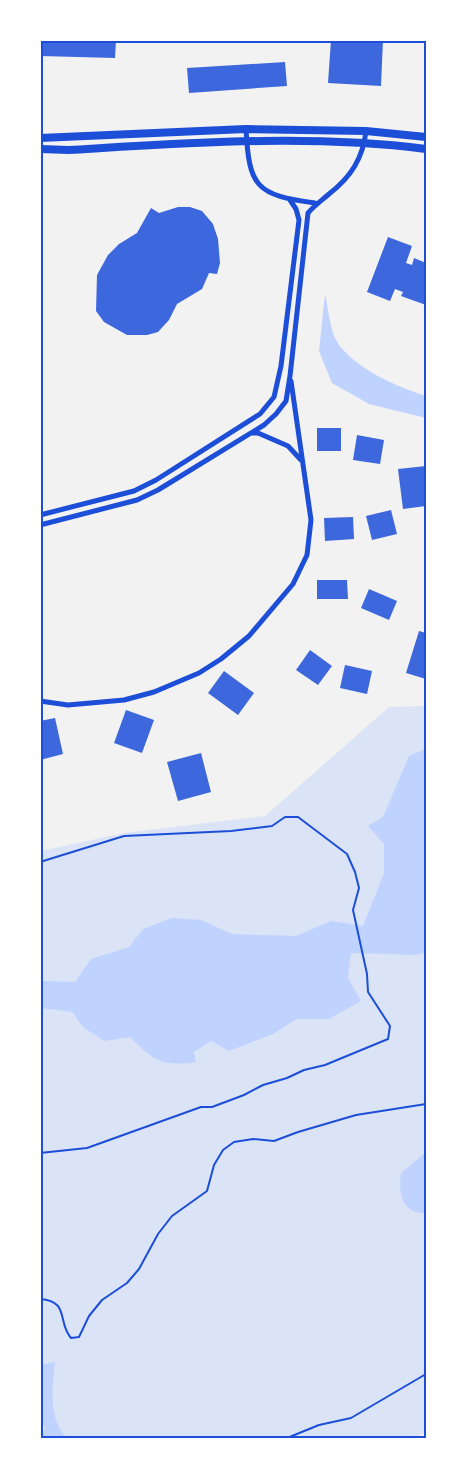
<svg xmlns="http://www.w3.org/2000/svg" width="467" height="1479" font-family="'Space Grotesk',sans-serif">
	<rect width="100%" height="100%" fill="#f2f2f2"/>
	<path fill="#dbe4f7" d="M426,706V1433L411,1438H41L40,851L124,833L265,816L389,707Z"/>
	<path fill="#bfd3fe" d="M325,294C328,307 330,329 336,340C352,368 398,387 426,396V418L369,404L332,383L319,351Z
		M426,749V952L416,955L351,953L348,978L361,1001L329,1019H297L273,1034L229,1051L211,1041L194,1052L196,1062C162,1067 153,1060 130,1037L104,1041L83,1027L72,1012L41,1008L40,981L75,982L91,959L129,947L143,929L172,918L201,920L232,934L296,936L331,921L363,926L384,873V844L368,826L383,817L409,756Z
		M426,1152V1213C402,1214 398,1193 401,1173Z
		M55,1362C52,1387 48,1419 67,1438H42L45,1427L41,1420V1365Z"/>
	<path fill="#3d67dc" d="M40,40H116L115,58L40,56Z
		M331,40H383L381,86L328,83Z
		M285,62L287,86L189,93L187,68Z
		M178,207H190L202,211L213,224L218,239L220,263L217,274L209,273L202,289L177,304L169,320L158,332L147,335H127L104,322L96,311L97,275L108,255L119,244L137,233L151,208L159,213Z
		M388,237L412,246L406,263L412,265L414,258L426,263V305L401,296L403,292L395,289L390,301L367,292Z
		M317,428H341V451H317Z
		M357,435L384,440L380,464L353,460Z
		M426,466V506L403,509L398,469Z
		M391,510L397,534L372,540L366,516Z
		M353,517L354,539L325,541L324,518Z
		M317,580H347L348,599H317Z
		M369,589L397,601L389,620L361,608Z
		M419,631L426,633V679L406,673Z
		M310,650L332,666L318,685L296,670Z
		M345,665L372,671L367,694L340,688Z
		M224,671L254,693L238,715L208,693Z
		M126,710L154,720L142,753L114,743Z
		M55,718L63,754L40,760V721Z
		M201,753L211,792L178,801L167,762Z"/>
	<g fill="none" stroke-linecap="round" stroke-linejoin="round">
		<path stroke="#1d4ed8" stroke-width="2" d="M40,862L124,836L231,831L272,826L285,817H298L347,854L355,872L359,888L353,910L367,974L368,992L390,1026L388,1039L325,1065L304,1070L287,1078L263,1085L244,1095L212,1107H201L87,1148L40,1153
			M40,1299C70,1301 57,1322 71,1338L79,1337L89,1316L102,1300L127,1283L139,1269L158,1234L172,1216L207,1191L214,1165L223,1150L234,1142L253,1139L274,1141L298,1132L356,1115L426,1104
			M287,1438L319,1425L351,1418L426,1374"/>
		<path stroke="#1d4ed8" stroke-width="5" d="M246,129C249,188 257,195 315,203
			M253,433H258L288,446L301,460
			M40,515L134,491L156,480L260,414L274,397L281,366L299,220L296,209L290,200
			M40,525L137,500L158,490L264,425L276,414L286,401L290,376L308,213C315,205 321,201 329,194C351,177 363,158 366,131
			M40,701L68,705L124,700L154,692L199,673L221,659L249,636L293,584L307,555L311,520L291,381"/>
		<path stroke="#1d4ed8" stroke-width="8" d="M40,138L246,129L366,131L426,137
			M40,149L69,150C188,143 309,134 426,149"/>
	</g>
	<rect width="467" height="1479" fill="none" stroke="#ffffff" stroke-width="84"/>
	<rect x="42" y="42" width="383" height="1395" fill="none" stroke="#1d4ed8" stroke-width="2"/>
</svg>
